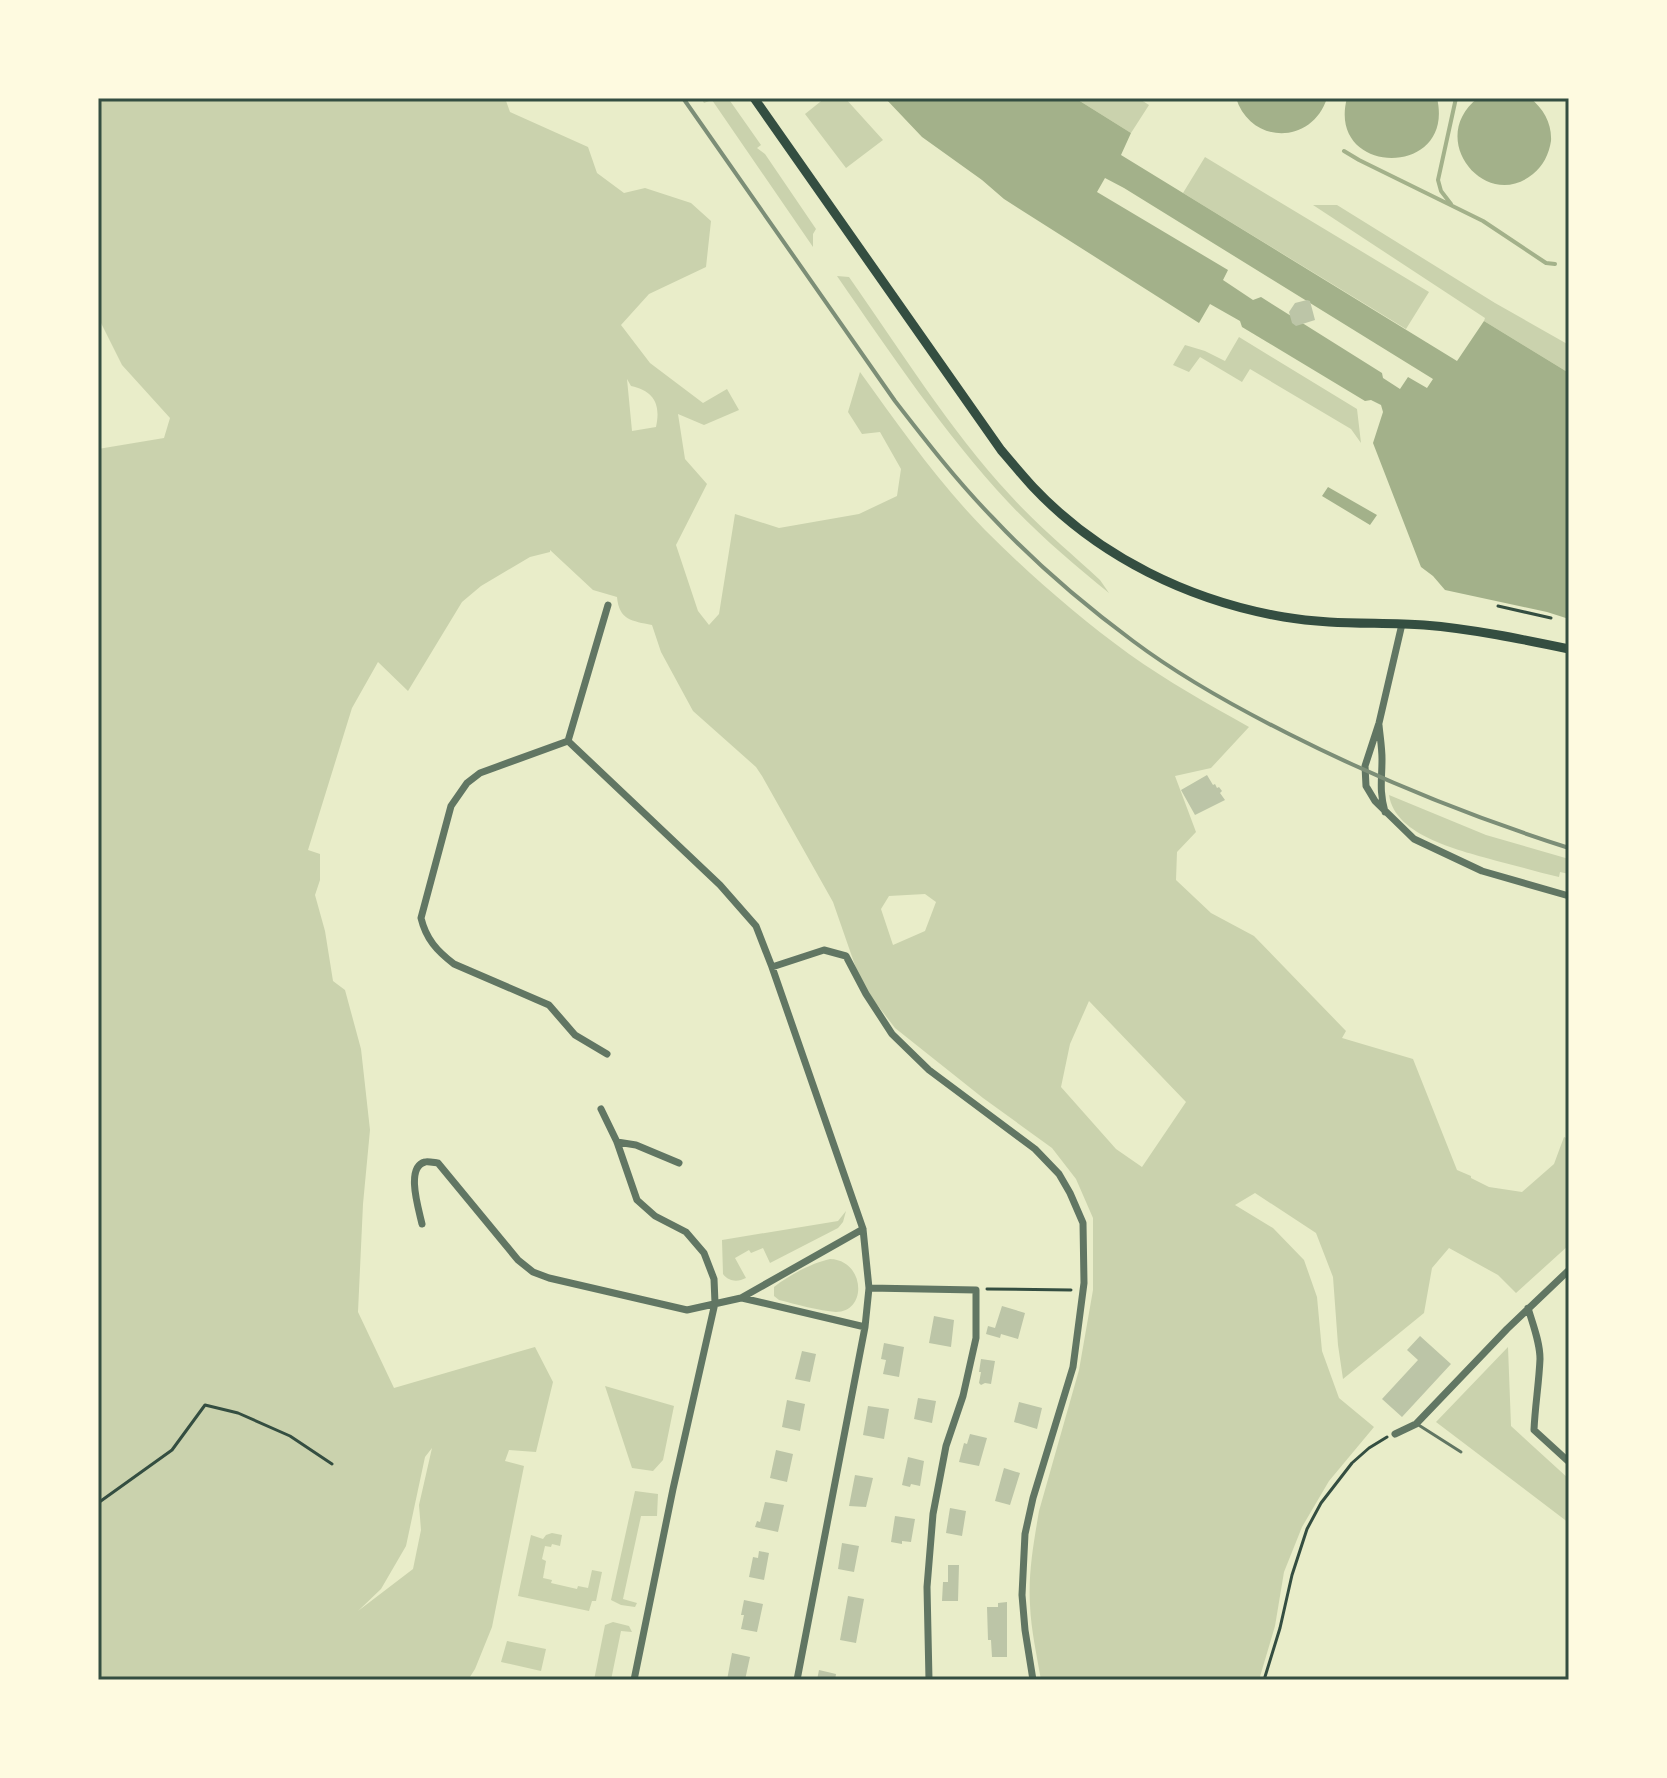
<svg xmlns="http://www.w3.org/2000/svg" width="1667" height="1778" font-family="'PT Serif',serif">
	<rect width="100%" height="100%" fill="#e9edc9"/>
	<path fill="#cad2ad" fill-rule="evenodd" d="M98,98H505L510,112L588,147L597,173L624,193L645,188L691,203L711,221L706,267L649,294L621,325L650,363L703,403L727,389L739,410L704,425L678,414L685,459L707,484L676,545L698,611L709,625L719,614L735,514L779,528L859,514L897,496L901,469L880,432L862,434L848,412L860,372C899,426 938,482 985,530C1029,574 1078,617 1129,654C1167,681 1208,704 1249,727L1211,768L1175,776L1196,832L1177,852L1176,880L1211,913L1254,936L1346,1031L1342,1038L1413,1059L1457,1170L1471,1176V1178L1489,1187L1522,1192L1554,1164L1564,1137L1569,1139V1245L1516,1293L1498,1275L1449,1248L1432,1268L1424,1313L1343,1379L1338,1345L1333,1277L1316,1233L1255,1193L1235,1205L1273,1228L1304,1260L1317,1297L1322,1351L1339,1398L1374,1427L1329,1481L1302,1527L1284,1572L1275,1626L1259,1680H1041C1037,1656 1031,1630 1030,1605C1028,1573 1034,1541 1039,1511L1079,1370L1093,1290V1218L1076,1179L1052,1148L983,1098L895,1028L869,994L857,971L833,902L762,776L756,767L693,711L661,652L652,625C632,621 619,620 617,597L593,590L550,550V552L530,557L481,586L462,602L408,691L378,662L352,708L308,850L320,854V880L315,895L325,931L333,981L345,990L361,1049L370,1130L363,1204L358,1312L394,1388L535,1347L553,1382L536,1452L509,1450L505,1461L524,1466L492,1627L475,1669L468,1680H98V449L164,438L170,418L122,365L98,317ZM627,379L631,386C654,391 661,404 656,427L632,431ZM925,894L936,902L925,931L893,945L881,909L889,896ZM1089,1001L1186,1102L1142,1167L1116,1149L1061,1087L1070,1044ZM432,1448L419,1505L421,1530L413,1569L358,1611L381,1589L406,1546L425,1457Z
		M701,98H728L761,145L757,148L765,154L816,229L813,234V247L712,100L704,103Z
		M825,98H845L883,140L846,168L805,114Z
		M1075,98H1138L1149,105L1131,133Z
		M1205,157L1429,292L1406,329L1183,193Z
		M1313,205H1337L1495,303L1569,345V373L1484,321L1485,318Z
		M837,276L849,277C901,351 949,429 1010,495C1037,525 1070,552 1100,580L1109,593C1074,565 1039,535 1008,502C944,433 891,354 837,276Z
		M1239,337L1357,409L1361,443L1351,429L1250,369L1242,382L1200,357L1189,372L1173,365L1185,345L1205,351L1225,361Z
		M1389,795L1486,835L1569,859V874L1560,872L1559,877C1538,872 1518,866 1497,861C1463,851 1395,837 1389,795Z
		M846,1211L843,1222L838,1228L770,1263L763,1248L751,1253L749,1250L735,1258L746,1278C738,1282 729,1282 723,1274L722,1240L838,1221Z
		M830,1259C865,1260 868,1312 836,1312C820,1311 795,1304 779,1300L774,1296V1287C789,1275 812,1263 830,1259Z
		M1508,1347L1511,1426L1569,1479V1523L1436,1422Z
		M605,1386L674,1406L663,1460L653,1471L632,1468Z
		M635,1491L658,1494L657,1516H641L623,1599L637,1603L635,1607L621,1605L611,1600Z
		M552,1533L562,1535L560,1546L552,1544L551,1547L545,1546L542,1559L546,1561L543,1578L552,1580L551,1583L577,1589L578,1586L588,1588L592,1570L602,1572L596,1601H592L589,1611L518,1596L531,1535L543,1539L546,1535Z
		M613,1622L629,1626L632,1632L621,1631L611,1680H594L605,1625Z
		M507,1641L546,1649L541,1671L501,1662Z"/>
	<path fill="#a3b18a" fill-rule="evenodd" d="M885,98H1075L1131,133L1121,155L1457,361L1484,321L1569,373V619L1547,612L1445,590L1433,576L1421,567L1373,443L1383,412L1381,405L1371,400L1365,401L1242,327L1240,321L1210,304L1199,323L1004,199L982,180L922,137ZM1105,178L1124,188L1433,379L1427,388L1408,377L1400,389L1383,378L1382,373L1261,297L1253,300L1223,280L1228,270L1097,192Z
		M1236,98H1327C1312,145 1251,145 1236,98Z
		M1347,98H1437C1456,179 1326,177 1347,98Z
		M1478,98H1530C1544,109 1552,124 1551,141C1549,154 1543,166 1533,174C1486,213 1425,139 1478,98Z
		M1328,487L1377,515L1370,525L1322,496Z"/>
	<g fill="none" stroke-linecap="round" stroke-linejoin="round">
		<path stroke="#a3b18a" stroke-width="4" d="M1344,151L1359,160L1483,221L1546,263L1555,264
			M1451,204L1441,191L1438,180L1456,98"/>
	</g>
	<path fill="#bcc5a7" d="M1307,300L1310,301L1315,320L1296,326L1292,323L1289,312L1295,303Z
		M1207,775L1213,785L1215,784L1217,788L1219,787L1222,791L1220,793L1225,800L1195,815L1181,790Z
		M1002,1306L1025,1313L1018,1339L1001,1334L1000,1338L986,1334L988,1326L995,1328Z
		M934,1316L954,1320L951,1347L929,1343Z
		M1420,1336L1451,1364L1402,1417L1382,1399L1418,1360L1407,1350Z
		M884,1343L904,1347L899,1377L883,1374L886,1360L881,1359Z
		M802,1351L816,1354L810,1382L795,1379Z
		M981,1359L995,1361L991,1384L985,1383L981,1385L979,1383L981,1372H979Z
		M918,1398L936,1401L932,1423L914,1419Z
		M787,1400L805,1404L800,1431L782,1427Z
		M1019,1402L1042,1408L1037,1429L1014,1422Z
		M868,1406L889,1409L884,1439L863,1435Z
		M970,1434L987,1438L979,1466L959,1462L964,1443L967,1444Z
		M776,1450L793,1454L787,1482L770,1478Z
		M908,1457L924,1461L920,1486L911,1484L910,1487L902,1485Z
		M1004,1468L1020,1473L1010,1505L995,1501Z
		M855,1475L873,1478L866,1507L849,1506Z
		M765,1502L784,1505L778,1532L755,1527L757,1521L760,1522Z
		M950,1508L966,1511L962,1536L946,1533Z
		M895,1516L915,1519L911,1542L902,1541V1544L891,1542Z
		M842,1543L859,1546L854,1572L838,1569Z
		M759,1551L769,1553L764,1580L749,1577L753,1557L758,1558Z
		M948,1565H959L958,1601H942L943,1582H948Z
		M848,1596L864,1599L856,1643L840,1640Z
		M744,1600L763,1604L757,1632L741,1629L744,1615H741Z
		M1007,1602V1657H992L991,1640H988L987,1607H998V1603Z
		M732,1653L750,1657L745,1680H727Z
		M819,1670L836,1674L835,1680H817Z"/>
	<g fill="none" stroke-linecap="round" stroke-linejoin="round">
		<path stroke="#344e41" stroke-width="3" d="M1498,606L1551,618
			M987,1289L1071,1290
			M98,1503L172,1450L205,1405L238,1413L290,1436L332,1464
			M1264,1680L1280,1628L1292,1575L1307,1529L1321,1503L1352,1463L1369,1448L1387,1437"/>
		<path stroke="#617663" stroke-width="3" d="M1417,1424L1461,1452"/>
		<path stroke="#617663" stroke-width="7" d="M1402,624L1379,723L1365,766L1366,786L1375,801L1414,839L1482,871L1569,896
			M1379,725C1380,736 1382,748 1382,759C1382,780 1379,790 1385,812
			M568,741L720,885L756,926L772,967L863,1229L869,1288L865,1327L797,1680
			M568,741L480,773L467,783L451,806L421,918C426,939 437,951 454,964L549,1005L575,1035L607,1054
			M568,741L608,605
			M772,967L824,950L846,956L866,994L892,1034L929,1070L1035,1149L1059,1174L1070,1193L1083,1223L1084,1283L1073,1367L1033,1498L1025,1534L1022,1595L1025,1630L1033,1680
			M601,1109L617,1142L637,1200L655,1216L686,1232L704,1253L714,1279L715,1303L673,1489L634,1680
			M617,1142L636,1145L679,1163
			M422,1224C419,1210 405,1167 425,1162C428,1161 436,1163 438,1163L518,1260L533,1272L549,1278L687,1310L741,1298L863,1229
			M869,1288L976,1290V1338L963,1396L946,1446L933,1514L927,1587L929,1680
			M742,1298L865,1327
			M1528,1308C1533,1325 1540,1342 1540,1359C1539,1383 1535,1406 1534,1430L1569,1462
			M1395,1434L1416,1424L1507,1329L1569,1270"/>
		<path stroke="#344e41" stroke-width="9" d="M754,98L1001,450C1012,463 1022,475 1033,487C1099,557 1190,601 1284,617C1330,625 1378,622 1424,625C1473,629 1521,639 1569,649"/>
		<path stroke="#7c8e77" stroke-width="4" d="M683,98L895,401C926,441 957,481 992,517C1035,563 1083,604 1133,641C1181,677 1235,707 1289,734C1380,780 1472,817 1569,848"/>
	</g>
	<rect width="1667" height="1778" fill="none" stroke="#fefae0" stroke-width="200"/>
	<rect x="100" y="100" width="1467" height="1578" fill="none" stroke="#344e41" stroke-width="3"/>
</svg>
